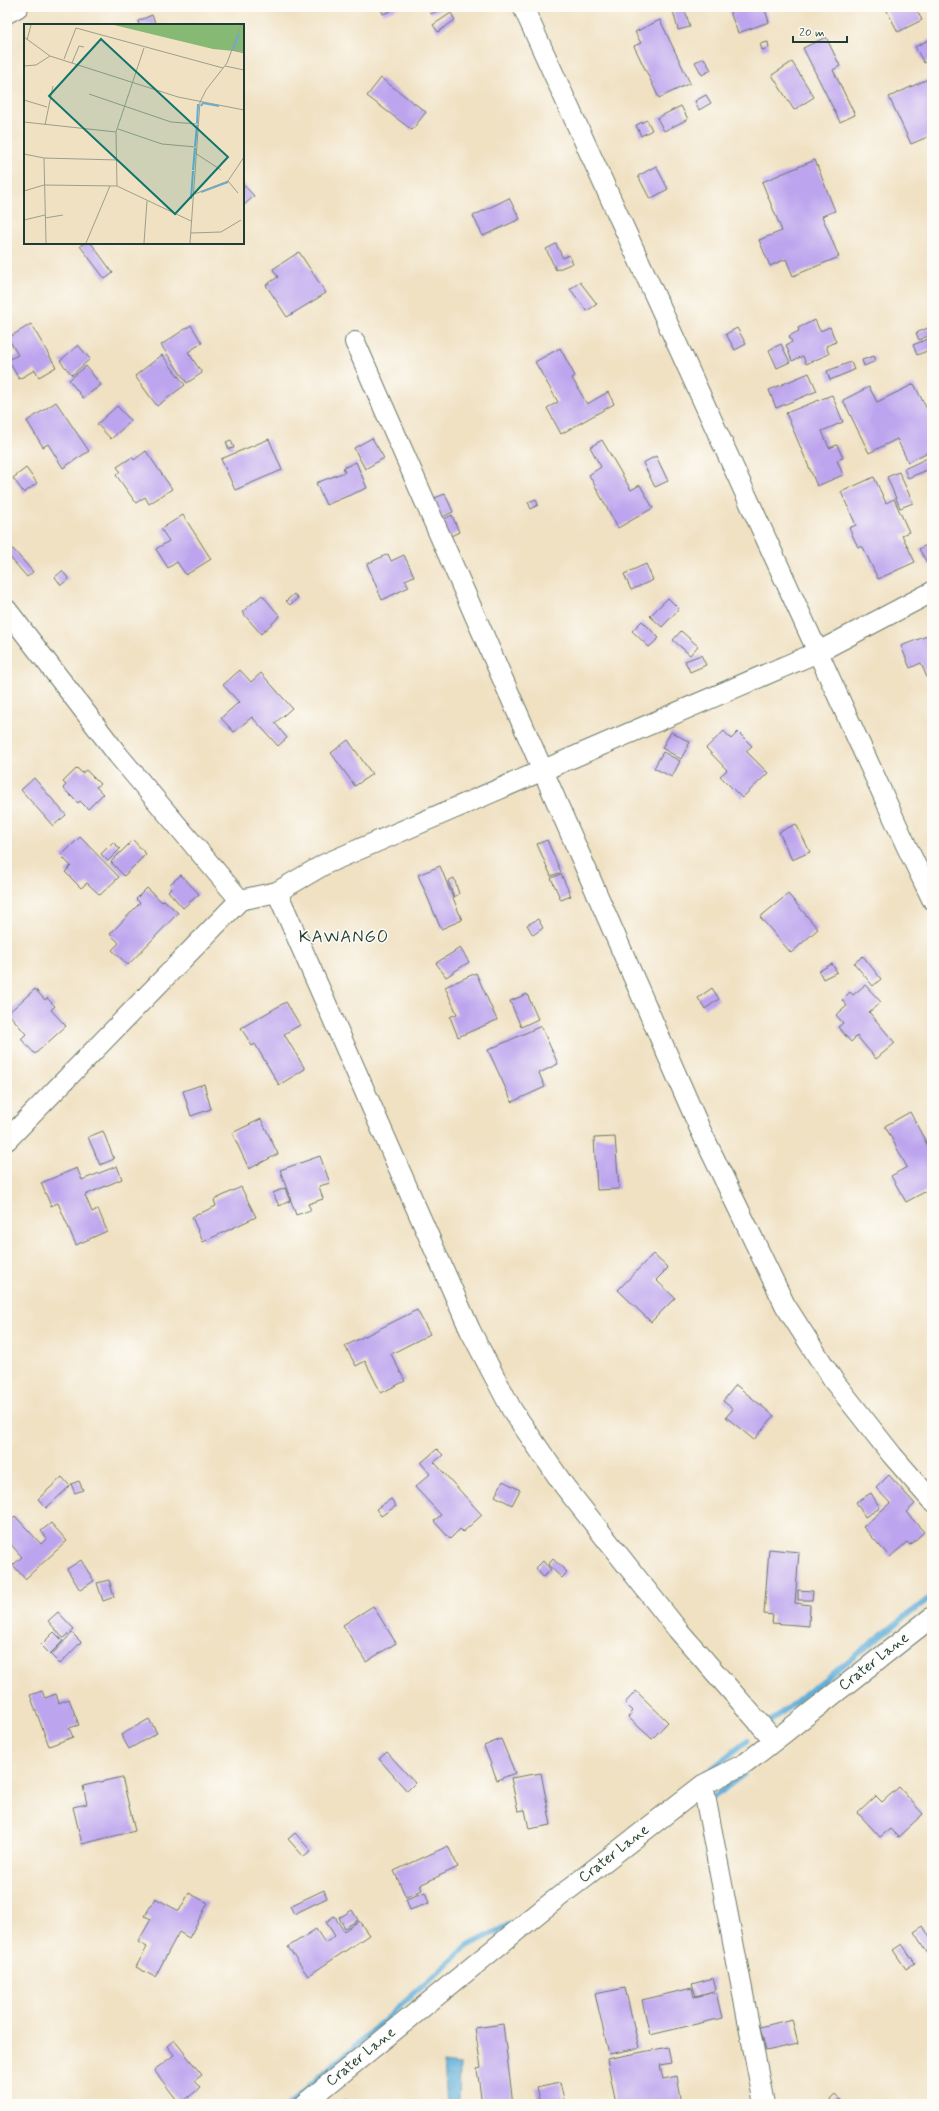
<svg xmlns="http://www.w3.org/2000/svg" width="939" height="2111" font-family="Mynerve,sans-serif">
	<defs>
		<pattern id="water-ripples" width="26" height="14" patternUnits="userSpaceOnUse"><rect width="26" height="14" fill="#60afda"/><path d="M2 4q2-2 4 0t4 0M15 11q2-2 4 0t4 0" fill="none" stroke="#4f90b2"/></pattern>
	</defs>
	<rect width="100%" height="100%" fill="#fdfcf7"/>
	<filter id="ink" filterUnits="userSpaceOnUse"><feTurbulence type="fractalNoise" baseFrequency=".025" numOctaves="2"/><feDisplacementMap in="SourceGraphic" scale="8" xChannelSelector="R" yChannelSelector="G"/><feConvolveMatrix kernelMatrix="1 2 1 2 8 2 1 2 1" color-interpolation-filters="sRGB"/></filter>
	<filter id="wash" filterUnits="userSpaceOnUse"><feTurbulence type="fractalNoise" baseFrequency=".012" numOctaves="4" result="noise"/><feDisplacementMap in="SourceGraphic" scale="16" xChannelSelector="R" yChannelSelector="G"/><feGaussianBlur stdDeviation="0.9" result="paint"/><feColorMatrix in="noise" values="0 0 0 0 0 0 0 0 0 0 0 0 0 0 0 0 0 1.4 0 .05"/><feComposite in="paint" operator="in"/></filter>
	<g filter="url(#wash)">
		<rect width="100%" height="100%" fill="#f0e1c3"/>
		<path fill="url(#water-ripples)" stroke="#407687" d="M443,2063L460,2065L459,2104H446Z"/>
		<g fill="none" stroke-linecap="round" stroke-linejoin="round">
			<path stroke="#60afda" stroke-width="5.5" d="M767,1724L932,1596
				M704,1775L748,1740
				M710,1800L744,1774
				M344,2102L346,2104
				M289,2104L468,1946L512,1923"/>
		</g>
		<g id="blocks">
			<path fill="#bda4ee" d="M380,7H400L383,14Z
				M428,7H446L431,14Z
				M672,7H684L690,27L678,30Z
				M728,7H764L769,22L738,33Z
				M885,7H915L922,20L898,32Z
				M451,13L455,20L438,32L433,25Z
				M152,15L156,25H139L138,21Z
				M660,20L690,83L659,98L634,46L641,43L635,32Z
				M826,37L840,66L833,70L855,115L840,122L803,48Z
				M932,38V59L924,63L915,47Z
				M768,42L769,48L762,50L760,44Z
				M704,58L711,70L702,75L695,62Z
				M792,62L814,97L794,110L772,75Z
				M381,78L426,112L412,130L367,96Z
				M930,78L932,82V106H930L932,135L911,144L889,97Z
				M706,95L711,103L699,110L695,101Z
				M681,106L688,119L664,131L657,118Z
				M647,120L652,130L641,136L636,125Z
				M815,160L835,211L822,216L839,257L793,276L786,259L770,266L759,240L782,231L762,182Z
				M656,166L668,189L650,199L638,176Z
				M243,184L254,196L243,206Z
				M509,198L520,219L483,236L473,216Z
				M84,243H91L113,273L105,279L80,246Z
				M556,244L563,258L569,255L573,263L556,270L546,249Z
				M299,252L326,293L287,317L266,285L278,277L273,269Z
				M580,282L597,304L587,311L570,289Z
				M815,320L820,331L830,327L836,342L826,346L829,354L806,364L803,356L792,361L786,345L792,342L789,336L799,331L798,328Z
				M31,324L56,367L39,377L35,370L19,379L8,360L18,355L8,338Z
				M191,325L202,343L188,352L202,373L187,383L161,345Z
				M930,327L932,334L919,340L916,333Z
				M737,328L746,344L735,350L726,334Z
				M932,337V349L917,355L913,345Z
				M781,344L790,362L777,368L769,350Z
				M78,345L90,359L72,375L60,361Z
				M560,348L575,376L572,378L587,404L608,392L614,404L561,434L547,408L558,402L535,362Z
				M162,355L185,385L157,406L135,376Z
				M874,356L876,361L864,366L862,360Z
				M851,362L854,370L830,380L827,371Z
				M86,366L101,385L83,398L69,380Z
				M809,373L817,391L776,408L769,390Z
				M914,384L932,419V450L908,462L897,439L869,453L843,400L869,387L877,402Z
				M832,395L843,422L822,431L829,448L837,445L843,458L837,460L843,475L817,486L786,413Z
				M56,402L89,451L63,468L48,444L43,447L27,421Z
				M117,406L131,421L111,439L97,424Z
				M372,438L384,458L365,469L354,448Z
				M269,439L282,470L235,490L221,459Z
				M231,440L234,448L229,449L226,442Z
				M602,440L631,490L640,485L653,508L618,528L589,475L601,467L590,447Z
				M146,451L172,489L149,504L145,497L136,503L116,475L120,471L117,467L132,457L134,460Z
				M656,456L668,481L655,487L643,463Z
				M932,456V468L908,478L904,469Z
				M356,462L367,488L326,505L316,483L345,472L343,468Z
				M26,468L37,483L24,493L13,478Z
				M899,472L913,503L900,508L887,477Z
				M874,477L886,503L894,499L909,532L902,535L915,562L878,579L863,547H858L849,528L856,525L841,492Z
				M445,494L453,512L436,520L427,501Z
				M536,499L538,505L531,509L528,502Z
				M183,515L211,559L186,575L177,562L168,568L156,549L169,541L161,529Z
				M452,515L459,532L445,539L438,522Z
				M932,542V564L929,566L919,549Z
				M13,549L33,572L27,577L7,554Z
				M388,554L391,561L404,555L414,576L405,580L409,587L382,600L367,564Z
				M646,564L653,580L631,590L624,574Z
				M62,571L69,579L61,585L55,577Z
				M294,594L298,598L290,605L286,601Z
				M262,595L280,616L261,634L242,612Z
				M668,598L679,609L662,627L650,616Z
				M642,621L659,638L649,647L632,631Z
				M681,631L698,646L690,655L673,640Z
				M932,634V690L921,663L910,668L901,646Z
				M701,655L706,665L690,672L685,661Z
				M240,670L251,682L261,673L292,708L275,723L287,738L278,746L252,717L234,732L221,718L239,702L223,685Z
				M724,731L731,739L738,732L752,746L746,751L768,773L742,798L720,776L727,770L706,748Z
				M671,732L690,742L681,759L662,748Z
				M348,740L372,774L355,786L331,753Z
				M663,752L680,761L672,777L654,768Z
				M77,768L82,773L86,770L100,784L96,787L103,794L88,809L80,801L78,803L63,788L66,785L63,782Z
				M34,778L66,815L53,826L21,790Z
				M796,824L810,852L792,860L779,832Z
				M80,837L119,877L100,895L87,883L81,888L65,872L71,866L61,856Z
				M133,840L146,854L124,876L111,862Z
				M547,840L561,872L551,876L537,844Z
				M113,842L120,849L108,861L101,854Z
				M440,866L462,920L441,929L418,875Z
				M561,874L571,896L561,900L551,878Z
				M181,875L199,894L183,908L168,891L172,887L170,884Z
				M454,878L459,894L454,897L448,881Z
				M147,888L162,902L164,900L178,913L128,965L112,950L119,943L110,934L140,903L136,899Z
				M788,894L818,929L791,953L760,917Z
				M538,919L543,928L533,935L527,925Z
				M460,948L469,962L446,977L436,963Z
				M863,956L881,979L873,986L854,963Z
				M832,964L837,972L823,979L819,971Z
				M476,973L497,1020L458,1037L450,1017L457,1014L445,987Z
				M865,985L881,1002L869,1012L895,1043L876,1059L857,1036L851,1042L838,1027L843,1023L836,1015L847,1006L842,1000L850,992L853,995Z
				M712,988L719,999L705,1009L698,998Z
				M35,989L45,1000L47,998L55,1006L51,1010L66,1026L35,1054L21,1039L26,1034L8,1013Z
				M527,994L538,1019L521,1027L510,1001Z
				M286,1002L300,1025L284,1034L305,1069L279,1085L255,1044L252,1046L241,1028Z
				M541,1026L558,1064L539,1073L545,1087L512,1102L488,1050Z
				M204,1084L211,1109L191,1116L183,1091Z
				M910,1112L932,1154V1188L906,1202L891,1176L907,1167L885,1126Z
				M261,1119L278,1154L249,1169L232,1133Z
				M103,1131L114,1159L100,1165L88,1137Z
				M615,1137L619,1189L597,1190L594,1138Z
				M320,1156L330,1183L319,1186L323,1199L308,1204L311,1210L296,1215L280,1170Z
				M117,1166L122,1179L85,1195L92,1212L98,1209L107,1231L76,1245L58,1203L51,1206L41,1183L77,1168L82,1180Z
				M241,1187L256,1217L203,1242L192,1217L216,1206L214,1200Z
				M285,1188L290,1201L279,1206L273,1193Z
				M653,1254L668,1268L656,1280L675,1298L651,1322L618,1290Z
				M417,1310L430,1334L391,1354L405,1381L381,1393L365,1361L356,1366L345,1346Z
				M736,1385L774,1416L754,1440L726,1417L733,1409L723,1401Z
				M437,1449L443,1455L434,1462L482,1515L463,1532L460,1529L450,1539L434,1521L441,1515L415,1487L430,1474L421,1463Z
				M889,1475L915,1504L906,1512L924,1532L910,1545L907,1542L890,1557L863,1527L890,1503L876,1488Z
				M62,1477L70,1486L46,1508L38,1499Z
				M79,1481L83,1490L75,1493L71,1484Z
				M503,1481L520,1490L512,1505L495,1496Z
				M871,1493L880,1508L865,1517L856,1502Z
				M391,1499L396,1506L381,1516L376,1509Z
				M15,1516L41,1544L47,1538L41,1531L51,1523L67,1541L25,1579L13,1565L22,1557L7,1540V1523Z
				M769,1549L799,1552L795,1603L810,1605L809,1626L772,1623L773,1615L764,1614Z
				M553,1559L567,1572L562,1578L548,1565Z
				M81,1560L94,1581L80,1590L67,1569Z
				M543,1561L551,1570L543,1577L536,1568Z
				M109,1580L114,1597L103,1601L97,1583Z
				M798,1590L813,1591L812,1600H798Z
				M373,1606L396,1643L366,1662L343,1625Z
				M58,1612L74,1629L63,1638L48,1621Z
				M54,1632L63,1641L50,1654L41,1645Z
				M72,1633L81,1642L60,1664L51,1655Z
				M42,1691L45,1698L56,1694L59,1703L69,1699L79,1725L69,1728L73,1737L49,1746L30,1695Z
				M636,1691L668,1722L652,1739L628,1717L633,1711L625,1703Z
				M149,1719L157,1733L129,1749L121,1735Z
				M501,1739L515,1773L497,1780L484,1746Z
				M387,1752L415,1783L407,1791L379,1759Z
				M541,1773L551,1825L529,1829L525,1810L518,1811L511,1778Z
				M122,1777L135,1831L82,1844L73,1807L87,1804L83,1786Z
				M899,1787L923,1814L898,1837L890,1829L880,1837L858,1813L876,1796L882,1802Z
				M295,1833L311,1851L304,1857L288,1839Z
				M448,1846L458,1867L420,1885L422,1890L406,1897L394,1871Z
				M324,1890L327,1898L294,1914L290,1906Z
				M425,1892L429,1903L410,1910L406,1899Z
				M189,1893L208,1903L189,1938L179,1932L155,1977L136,1967L147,1947L138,1942L151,1919L145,1916L155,1898L179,1911Z
				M352,1910L358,1920L345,1928L339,1918Z
				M334,1916L344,1931L359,1921L369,1935L308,1976L288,1947L316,1929L325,1943L335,1936L326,1922Z
				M923,1926L932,1941V1960L914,1932Z
				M902,1944L915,1963L906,1969L893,1950Z
				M713,1978L716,1990L696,1996L692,1984Z
				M625,1988L639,2048L609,2054L595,1994Z
				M692,1988L694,1997L716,1992L722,2018L650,2035L642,2000Z
				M792,2019L798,2044L766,2051L760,2027Z
				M503,2024L513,2104H482L477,2069L481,2068L475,2028Z
				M174,2040L202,2075L194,2081L200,2088L180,2104L154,2070L174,2055L167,2046Z
				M668,2047L671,2063L660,2065L663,2079L677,2076L682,2104H616L607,2059Z
				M560,2083L565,2104H540L536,2088Z
				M835,2095L844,2104H826Z"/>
		</g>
	</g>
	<g filter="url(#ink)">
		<use href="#blocks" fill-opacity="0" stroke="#687666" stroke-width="1"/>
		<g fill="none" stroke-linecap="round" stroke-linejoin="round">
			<defs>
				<path id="minor" d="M523,7L906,845L932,899
					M7,13L18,7
					M355,342L700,1129L785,1305L833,1380L892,1455L932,1501
					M7,610L118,755L240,900
					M277,892L470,1330L512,1410L565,1487L678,1630L774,1740
					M7,1140L240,900L277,892L325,864L818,652L932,592
					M703,1785L764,2104
					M304,2104L542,1910L703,1785L746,1763L932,1617"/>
			</defs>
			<use href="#minor" stroke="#687666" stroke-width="22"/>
			<use href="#minor" stroke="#fff" stroke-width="20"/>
		</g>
	</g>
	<g text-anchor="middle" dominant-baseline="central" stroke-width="3" stroke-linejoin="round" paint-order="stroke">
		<g font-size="15" fill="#1f3d34" stroke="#fdfcf7">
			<text transform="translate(874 1662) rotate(-38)">Crater Lane</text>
			<text transform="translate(614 1854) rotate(-38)">Crater Lane</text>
			<text transform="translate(361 2057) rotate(-39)">Crater Lane</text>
		</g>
		<g font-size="17" letter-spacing="1" fill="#1f3d34" stroke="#fdfcf7">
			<text x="344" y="937">KAWANGO</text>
		</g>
	</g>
	<g transform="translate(24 24)">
		<rect width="220" height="220" fill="#f0e1c3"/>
		<path d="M90,1H220V28L189,25Z" fill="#86ba74"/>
		<path fill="none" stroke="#60afda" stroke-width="2" d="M209,26L215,10M177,82L179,79L195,82M173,99L174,80M171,122L173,101M169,146L171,124M177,168L204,158M167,175L169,147"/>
		<path fill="none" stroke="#9c9f8a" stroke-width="1" d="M0,13L26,32L154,73L220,86M3,16L7,1M208,26L220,29M40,35L52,4L199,44M48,39L55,22L60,23M0,42L12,41L26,32M201,42L220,46M65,70L147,98L174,100M0,76L23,83M0,98L92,108M21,101L29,62M94,105L138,120L172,123M171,129L197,146M0,130L20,134L94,136M20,134L22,219M204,157L214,169M93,162L92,108L120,24M0,167L20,161L93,162L167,197M168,171L204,157L220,133M21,194L39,191M0,196L21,191M167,209L197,208L217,196M62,219L86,162M120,219L123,177M166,219L176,78L182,66L203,39L217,1"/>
		<path fill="#0f766e" fill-opacity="0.15" stroke="#0f766e" stroke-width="2" d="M77,15L204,133L151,190L25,72Z"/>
		<rect width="220" height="220" fill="none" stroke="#1f3d34" stroke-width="2"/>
	</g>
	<rect width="939" height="2111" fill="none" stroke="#fdfcf7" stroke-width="24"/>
	<path d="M793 36v6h54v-6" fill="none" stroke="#1f3d34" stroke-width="2"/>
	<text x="799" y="36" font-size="12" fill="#1f3d34" stroke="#fdfcf7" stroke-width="3" paint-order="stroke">20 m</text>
</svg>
